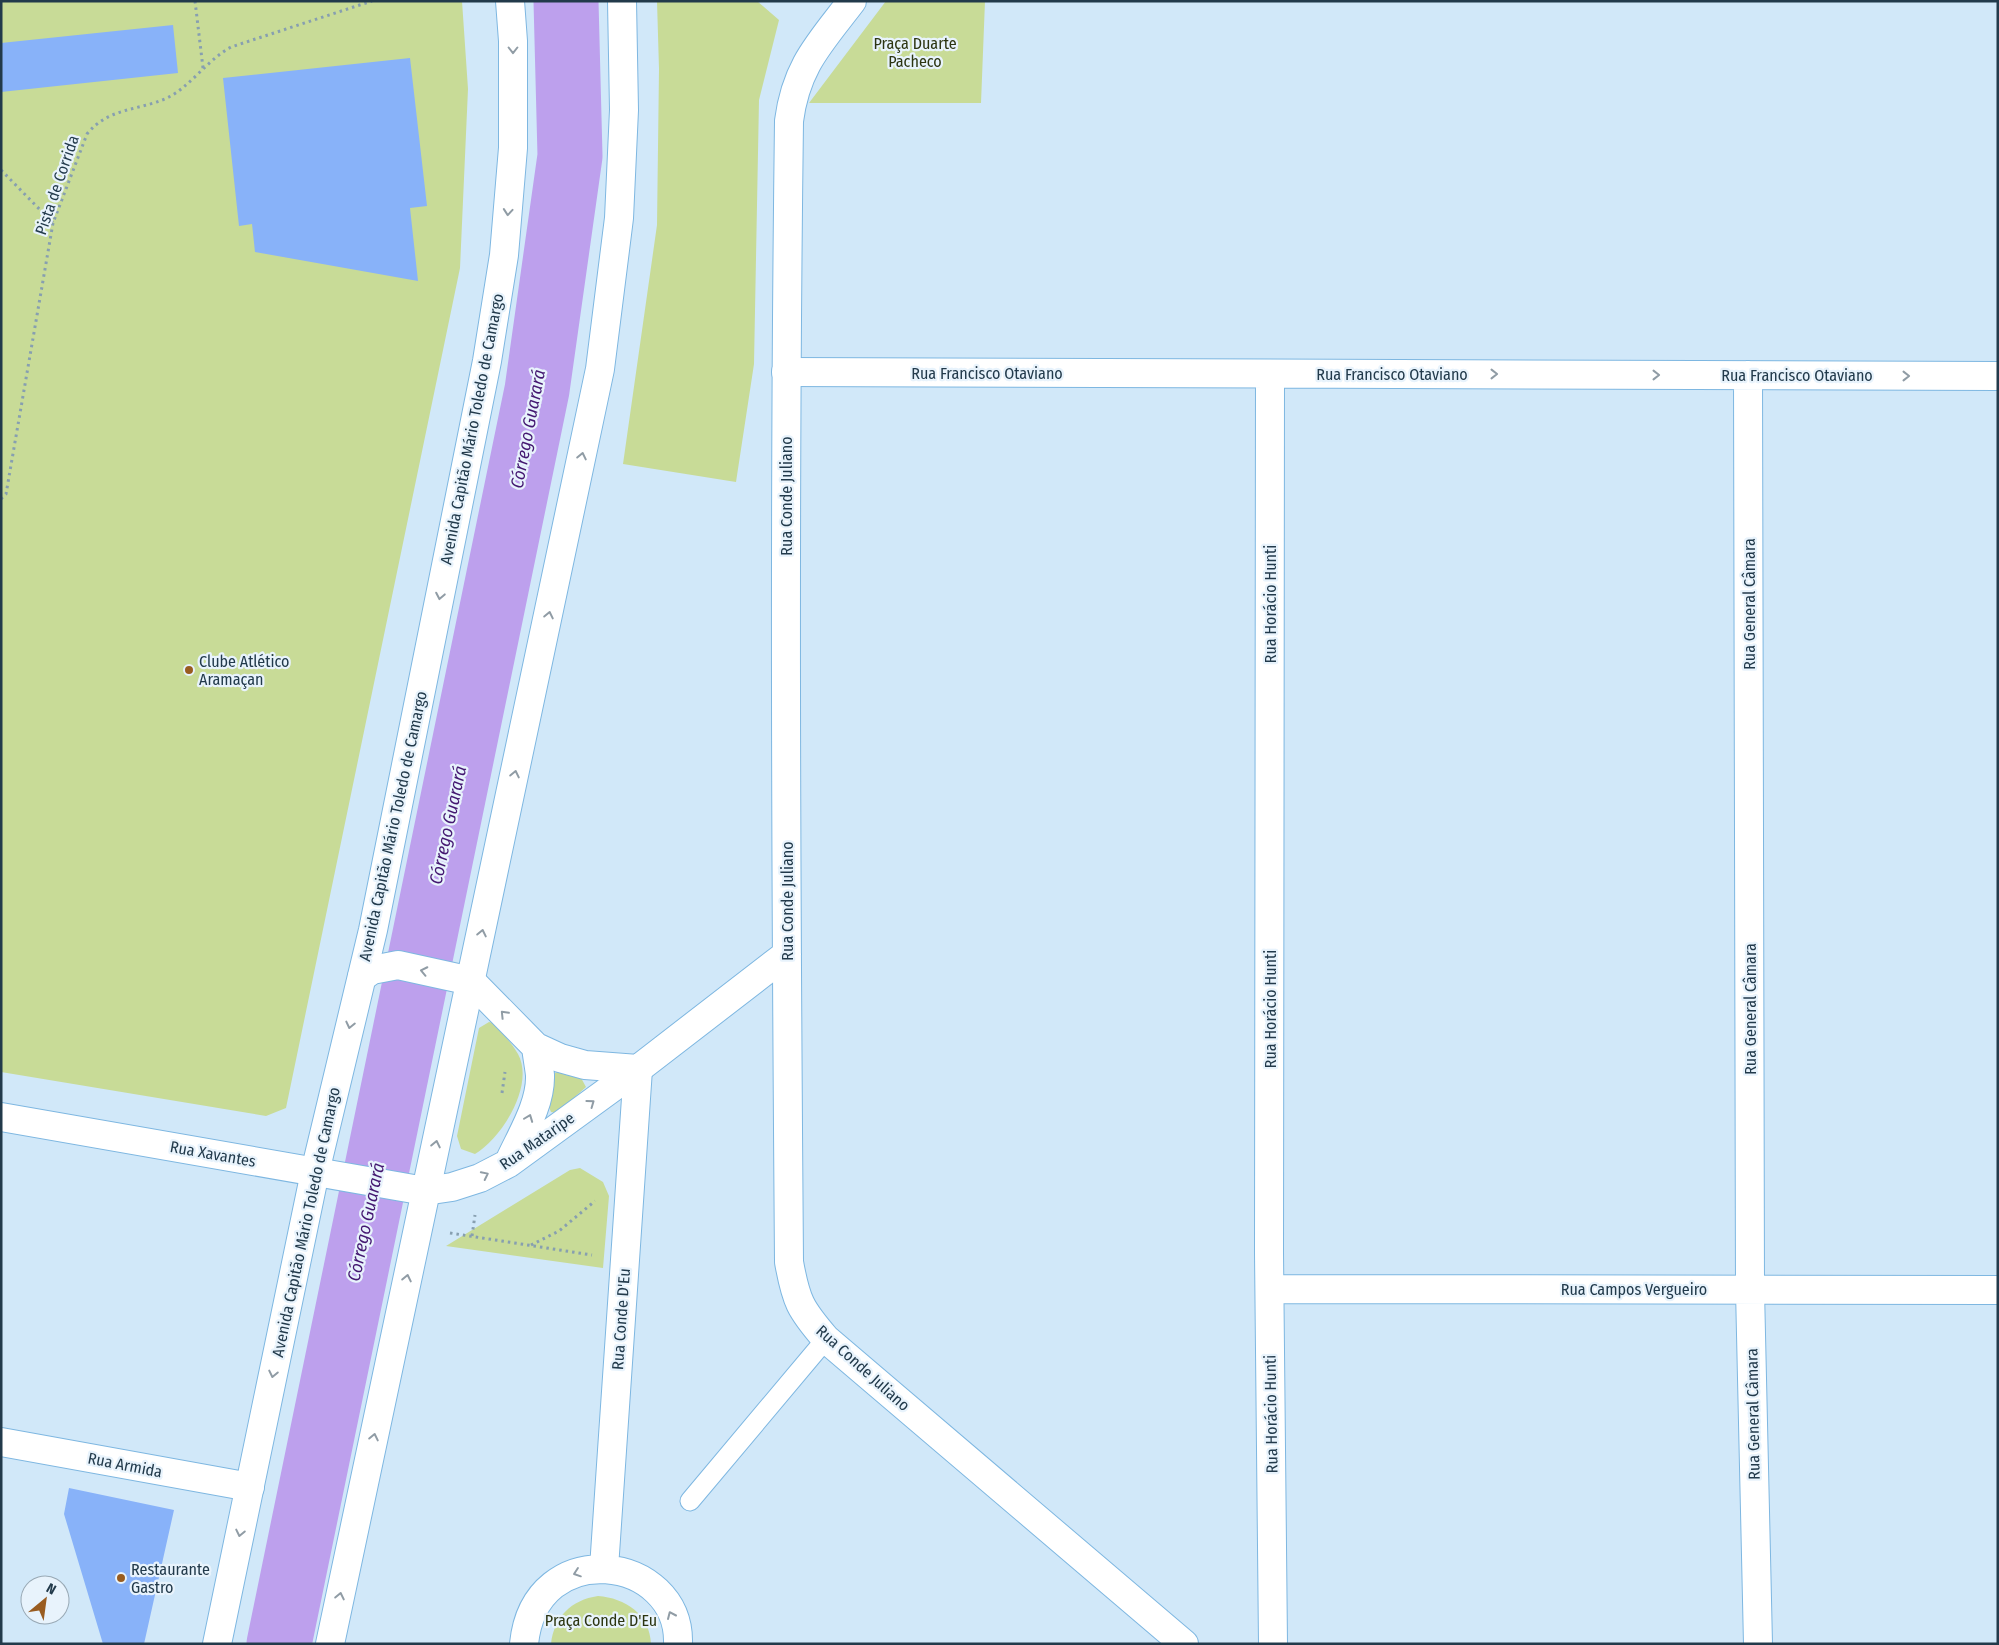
<svg xmlns="http://www.w3.org/2000/svg" width="1999" height="1645" font-family="'Fira Sans Condensed',sans-serif">
	<rect width="100%" height="100%" fill="#d1e8f9"/>
	<path fill="#c8db97" d="M1,1H462L468,89L460,268L286,1108L266,1116L1,1072Z
		M657,1H757L779,20L759,100L754,364L736,482L623,464L657,225L659,69Z
		M886,1H985L981,103H809Z
		M489,1022L494,1023C502,1033 512,1043 518,1054C535,1085 502,1138 475,1154L461,1149L457,1136L479,1028Z
		M560,1071L580,1076L586,1087L557,1113L551,1112L549,1107L555,1073Z
		M580,1168L603,1182L609,1196L603,1268L446,1246L570,1170Z
		M598,1596C625,1598 650,1614 651,1644H551C554,1617 571,1600 598,1596Z"/>
	<g fill="none" stroke-linecap="round" stroke-linejoin="round">
		<path stroke="#bda0ed" stroke-width="65" d="M279,1644L537,390L570,156L566,1"/>
	</g>
	<path fill="#88b2f9" d="M173,25L178,73L1,92V43Z
		M410,58L427,206L410,208L418,281L255,252L252,224L239,226L223,78Z
		M69,1488L174,1510L144,1644H103L64,1514Z"/>
	<g fill="none" stroke-linecap="round" stroke-linejoin="round">
		<defs>
			<path id="service" d="M690,1501L826,1339"/>
			<path id="minor" d="M786,372L1998,376
				M1270,374L1269,1253L1273,1644
				M1748,375L1750,1290L1758,1644
				M1270,1289L1998,1290
				M1,1442L250,1487
				M604,1568L638,1069
				M524,1644C535,1534 681,1555 678,1644"/>
			<path id="tertiary" d="M852,1C820,43 796,66 789,121C784,501 786,882 789,1262C796,1301 800,1309 826,1339L1184,1644
				M362,977L372,970L398,965L471,981L536,1047L560,1058L585,1065L638,1069
				M1,1117L425,1191L452,1187L480,1178L509,1163L638,1069L787,954
				M510,1160C522,1134 541,1104 540,1075C539,1066 537,1056 536,1047"/>
			<path id="primary" d="M217,1644L315,1172L373,930L487,361L504,255L513,148V41L510,1
				M330,1644L600,369L619,218L624,110L622,1"/>
		</defs>
		<use href="#service" stroke="#7eb7e1" stroke-width="21"/>
		<use href="#minor" stroke="#7eb7e1" stroke-width="30"/>
		<use href="#tertiary" stroke="#7eb7e1" stroke-width="30"/>
		<use href="#primary" stroke="#7eb7e1" stroke-width="30"/>
		<path stroke="#879fb0" stroke-width="3" stroke-dasharray="2.5 4" stroke-linecap="butt" d="M195,1L203,68
			M1,170L53,223
			M1,499L6,494L53,223L87,134C109,107 138,111 167,98C190,87 206,61 231,47L372,1
			M502,1093L505,1072
			M450,1233L592,1255
			M472,1236L475,1215
			M531,1245L559,1231L595,1201"/>
		<use href="#service" stroke="#fff" stroke-width="19"/>
		<use href="#minor" stroke="#fff" stroke-width="28"/>
		<use href="#tertiary" stroke="#fff" stroke-width="28"/>
		<use href="#primary" stroke="#fff" stroke-width="28"/>
	</g>
	<defs><path id="oneway-chevron" d="M-2-3.5L2.5 0L-2 3.5" fill="none" stroke-width="1.6" stroke-linecap="round" stroke-linejoin="round" transform="scale(1.25)"/></defs>
	<g stroke="#909ca5">
		<use href="#oneway-chevron" transform="translate(513 50) rotate(90)"/>
		<use href="#oneway-chevron" transform="translate(508 212) rotate(95)"/>
		<use href="#oneway-chevron" transform="translate(1494 374)"/>
		<use href="#oneway-chevron" transform="translate(1656 375)"/>
		<use href="#oneway-chevron" transform="translate(1906 376)"/>
		<use href="#oneway-chevron" transform="translate(582 456) rotate(-78)"/>
		<use href="#oneway-chevron" transform="translate(440 596) rotate(101)"/>
		<use href="#oneway-chevron" transform="translate(549 615) rotate(-78)"/>
		<use href="#oneway-chevron" transform="translate(515 774) rotate(-78)"/>
		<use href="#oneway-chevron" transform="translate(482 933) rotate(-78)"/>
		<use href="#oneway-chevron" transform="translate(424 971) rotate(-168)"/>
		<use href="#oneway-chevron" transform="translate(504 1014) rotate(-134)"/>
		<use href="#oneway-chevron" transform="translate(350 1025) rotate(103)"/>
		<use href="#oneway-chevron" transform="translate(591 1103) rotate(-36)"/>
		<use href="#oneway-chevron" transform="translate(529 1118) rotate(-69)"/>
		<use href="#oneway-chevron" transform="translate(436 1144) rotate(-78)"/>
		<use href="#oneway-chevron" transform="translate(485 1175) rotate(-26)"/>
		<use href="#oneway-chevron" transform="translate(407 1278) rotate(-78)"/>
		<use href="#oneway-chevron" transform="translate(273 1374) rotate(102)"/>
		<use href="#oneway-chevron" transform="translate(374 1437) rotate(-78)"/>
		<use href="#oneway-chevron" transform="translate(240 1533) rotate(102)"/>
		<use href="#oneway-chevron" transform="translate(577 1573) rotate(161)"/>
		<use href="#oneway-chevron" transform="translate(340 1596) rotate(-78)"/>
		<use href="#oneway-chevron" transform="translate(671 1615) rotate(-114)"/>
	</g>
	<g fill="#995c20" stroke="#e8f3fc" stroke-width="2">
		<circle cx="189" cy="670" r="5"/>
		<circle cx="121" cy="1578" r="5"/>
	</g>
	<g text-anchor="middle" dominant-baseline="central" stroke-width="4.5" stroke-linejoin="round" paint-order="stroke">
		<g font-size="16" fill="#2c3511" stroke="#e8f3fc">
			<text x="915" y="43">Praça Duarte<tspan x="915" dy="18">Pacheco</tspan></text>
			<text x="601" y="1620">Praça Conde D'Eu</text>
		</g>
		<g font-size="16" fill="#223a4b" stroke="#e8f3fc">
			<text transform="translate(57 185) rotate(-71)">Pista de Corrida</text>
			<text x="987" y="373">Rua Francisco Otaviano</text>
			<text x="1392" y="374">Rua Francisco Otaviano</text>
			<text x="1797" y="375">Rua Francisco Otaviano</text>
			<text transform="translate(472 429) rotate(-79)">Avenida Capitão Mário Toledo de Camargo</text>
			<text transform="translate(786 496) rotate(-90)">Rua Conde Juliano</text>
			<text transform="translate(1270 604) rotate(-90)">Rua Horácio Hunti</text>
			<text transform="translate(1749 604) rotate(-90)">Rua General Câmara</text>
			<text transform="translate(393 826) rotate(-78)">Avenida Capitão Mário Toledo de Camargo</text>
			<text transform="translate(787 901) rotate(-90)">Rua Conde Juliano</text>
			<text transform="translate(1270 1009) rotate(-90)">Rua Horácio Hunti</text>
			<text transform="translate(1750 1009) rotate(-90)">Rua General Câmara</text>
			<text transform="translate(537 1141) rotate(-35)">Rua Mataripe</text>
			<text transform="translate(213 1154) rotate(10)">Rua Xavantes</text>
			<text transform="translate(306 1222) rotate(-78)">Avenida Capitão Mário Toledo de Camargo</text>
			<text x="1634" y="1289">Rua Campos Vergueiro</text>
			<text transform="translate(621 1319) rotate(-86)">Rua Conde D'Eu</text>
			<text transform="translate(863 1368) rotate(42)">Rua Conde Juliano</text>
			<text transform="translate(1271 1414) rotate(-91)">Rua Horácio Hunti</text>
			<text transform="translate(1753 1414) rotate(-91)">Rua General Câmara</text>
			<text transform="translate(125 1465) rotate(11)">Rua Armida</text>
		</g>
		<g font-size="16" fill="#223a4b" stroke="#e8f3fc" text-anchor="start">
			<text x="199" y="661">Clube Atlético<tspan x="199" dy="18">Aramaçan</tspan></text>
			<text x="131" y="1569">Restaurante<tspan x="131" dy="18">Gastro</tspan></text>
		</g>
		<g font-size="18" font-style="italic" fill="#441871" stroke="#e8f3fc">
			<text transform="translate(528 429) rotate(-79)">Córrego Guarará</text>
			<text transform="translate(448 825) rotate(-78)">Córrego Guarará</text>
			<text transform="translate(366 1222) rotate(-78)">Córrego Guarará</text>
		</g>
	</g>
	<rect width="1999" height="1645" fill="none" stroke="#223a4b" stroke-width="5"/>
	<g transform="translate(45 1600) rotate(29)"><circle r="24" fill="#e8f3fc" stroke="#99a9b5"/>
	<path d="M0-4L9 19L0 12L-9 19Z" fill="#995c20"/>
	<text y="-8" font-size="14" font-weight="bold" text-anchor="middle" fill="#223a4b">N</text>
	</g>
</svg>
